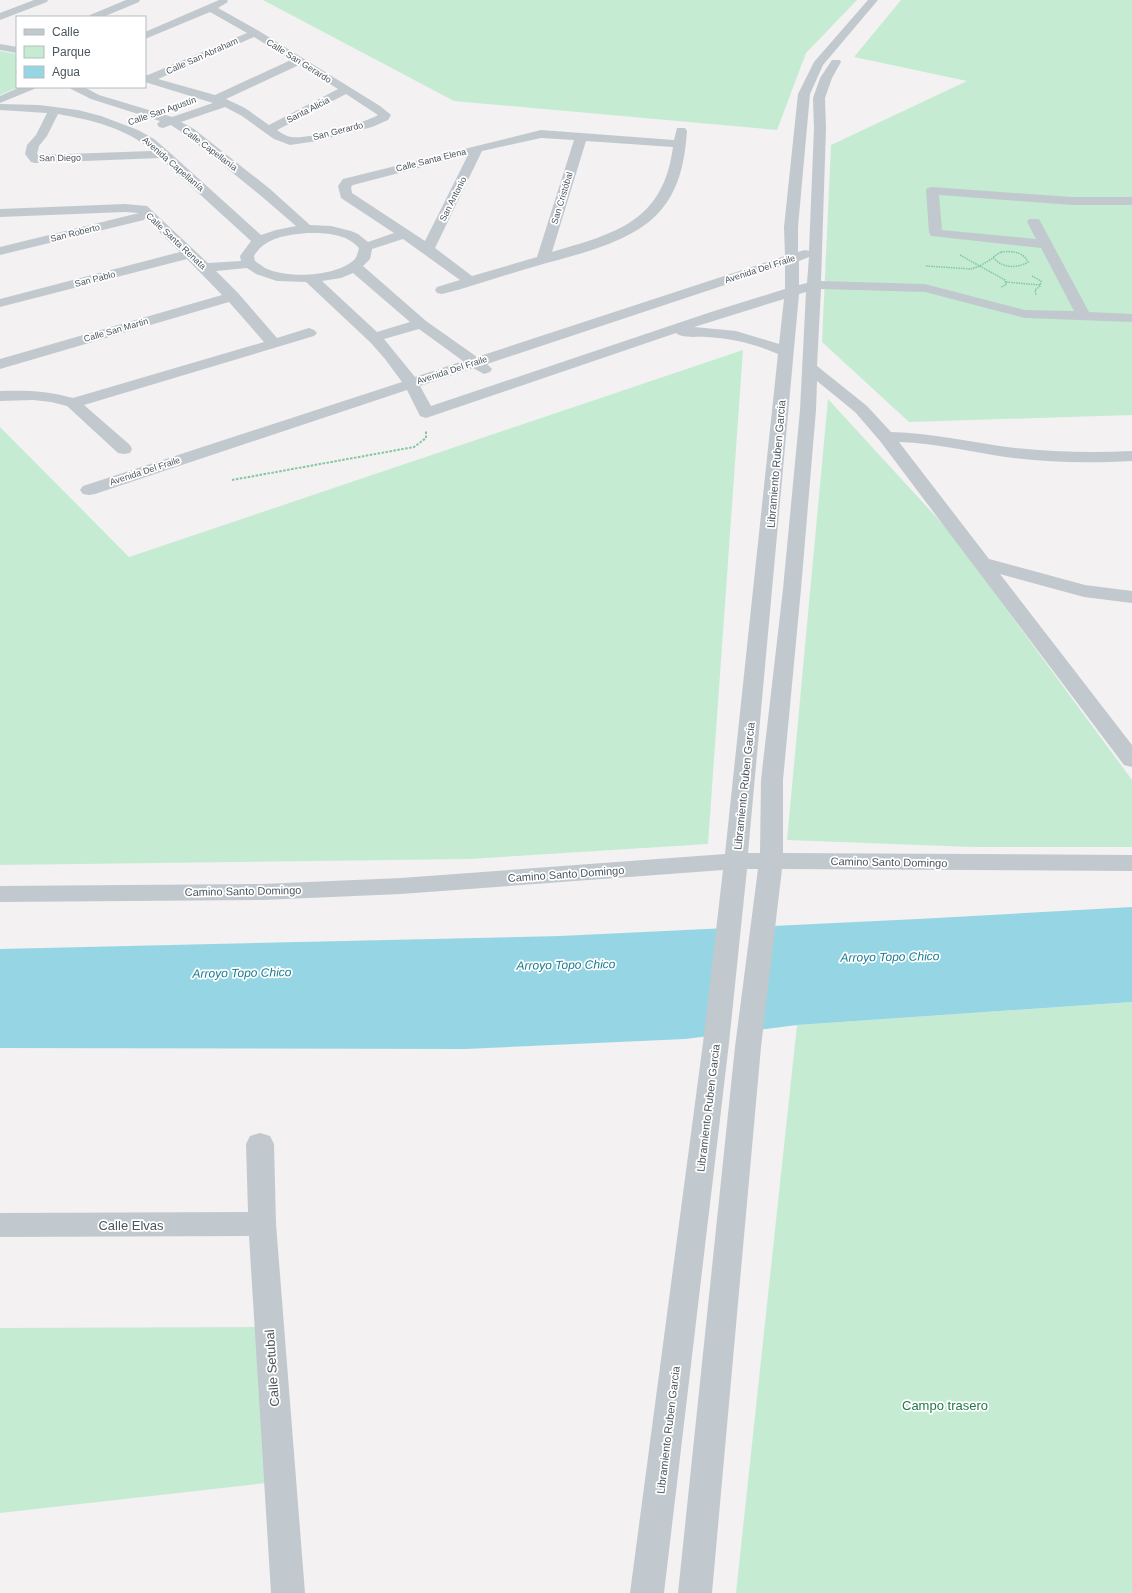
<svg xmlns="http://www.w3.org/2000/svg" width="1132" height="1593" font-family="Arial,sans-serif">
	<rect width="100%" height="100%" fill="#f3f1f1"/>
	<path fill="#c5ecd3" d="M263,0H857L806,53L777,130L454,101Z
		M901,0H1132V415L909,422L822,342L831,145L967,81L854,57Z
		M0,51L17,54V87H18L0,95Z
		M743,350L708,844L469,859L0,865V427L129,557Z
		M828,399L949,531L1132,780V847H973L787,840Z
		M1132,1002V1593H736L797,1025Z
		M259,1327L266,1483L0,1513V1328Z"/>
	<path fill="#96d6e4" d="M1132,907V1002L797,1025L685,1039L465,1049L0,1048V949L560,936L918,919Z"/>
	<path fill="#f3f1f1" d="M768,924L757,1032L710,1038L722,926Z"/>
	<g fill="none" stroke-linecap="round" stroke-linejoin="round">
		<path stroke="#80c7a2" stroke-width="1.5" stroke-dasharray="1.5 1" stroke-linecap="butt" d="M1001,252C1011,251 1023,251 1028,262C1017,269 1001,268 993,257Z
			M960,255L1005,280L1006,285L1001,287
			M926,266L971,269L980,266L993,258
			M1032,276L1041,281L1040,286L1035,290L1036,295
			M1006,282L1040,285"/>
		<path stroke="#80c7a2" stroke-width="2" stroke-dasharray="2.5 1.5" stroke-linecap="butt" d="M232,480L414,447L426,438V430"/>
		<path fill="#c1c9ce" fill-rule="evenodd" d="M34,0H48L47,2L0,20V13Z
			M126,0H140L139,2L103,17H89L90,15Z
			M219,0H227L228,2L218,8L259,31L380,106L391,115L388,120L372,127L317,141L290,145L274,139L242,116L225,107L181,122L194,129L270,189L310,225L331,226L351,231L358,234L368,242L394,233L341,198L338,186L343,179L541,130L674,140L677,128H685L687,131C685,159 680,188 661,210C632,245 568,256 526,269C498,277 471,287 442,294L437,293L435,290L437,287L460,280L403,239L372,249L370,259L363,266L426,321L477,357L785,256L784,227L798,94L814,62L868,0H878L823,65L810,94L798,227V252L805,250L809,251L814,128L813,98L820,78L832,60H840L841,62L832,78L825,98L826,128L821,281L925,284L1025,310L1074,311L1041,248L931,236L929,233L926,191L927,188L932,187L1072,197H1132V205H1072L939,195L942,230L1036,239L1027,222L1029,219H1039L1089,312L1132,314V322L1025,318L925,292L821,289L817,366L867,406L891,432C933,433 974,443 1015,448C1054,452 1093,453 1132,451V461C1093,463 1052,463 1013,458C975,453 937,443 899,442L989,559L1085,585L1132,591V603L1084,597L1000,574L1132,745V767L1124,765L880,441L855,412L817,381L816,410L801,589L783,780V853L1132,855V871L782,869L761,1047L712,1593H678L735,1047L758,869H747L729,1043L664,1593H630L703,1043L723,870L401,894L262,900L0,902V886L262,884L401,878L725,854L778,354C755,344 731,338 706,337C698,336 683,339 676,333L432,416L426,418L420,416L407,390L95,494L89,495L83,494L80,490L83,486L402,382L385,359L371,343L306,282L277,281L256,274L247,268L216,271L238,293L277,338L309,328L314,330L317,333L314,336L84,405L130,445L132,449L130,453L124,454L118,453L67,406L51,402L33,400L0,401V391C26,390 48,391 73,398L264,342L229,302L0,369V359L222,295L187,259L0,307V299L180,252L145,218L144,220L0,255V247L139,213L125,212L0,217V209L125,204L147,206L208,263L241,261L240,256L251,241L160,158L35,163L31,162L25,154L27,145L36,135L47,113L0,110V104L39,105L78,110L101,116L138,130L154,139L168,151L261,235L276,230L296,226L260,195L186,135L171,125L163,128L159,127L157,124L160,121L91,99L71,89L69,87H84L99,95L172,117L213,103L145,82V75H148L247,33L210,12L145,39V32ZM254,37L291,60L215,95L158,79ZM299,65L338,89L269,125L245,108L226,99ZM346,94L378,115C365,123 306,140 291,137C286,136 281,133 277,130ZM58,114C91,120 127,128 152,151L38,155L37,154L39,146L47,136ZM541,138L574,140L537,257L472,276L435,248L482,151ZM586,141L673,147C663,222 616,233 552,252ZM468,155L425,241L352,193L351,187L353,185ZM307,233C326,233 345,233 359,248C358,252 357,256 355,259C337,277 287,279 265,268C262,266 258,263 255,261L254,256C265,237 287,235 307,233ZM809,257L807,283L799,285V261ZM785,265V289L711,312L431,406L420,386L473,368L484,374L490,372L492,369L487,364ZM353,273L410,322L377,332L322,281L341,278ZM806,292L800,410L783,589L761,780L760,853H748L799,294ZM784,299L779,344L736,331L694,327ZM419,329L463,361L415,377L384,339Z
			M0,44L17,47V53L0,50Z
			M20,87H36L34,89L0,103V96Z
			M260,1133L270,1136L274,1144L276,1224L305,1593H271L249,1236L0,1237V1213L248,1212L246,1144L250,1136Z"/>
	</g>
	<g text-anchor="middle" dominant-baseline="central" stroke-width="3.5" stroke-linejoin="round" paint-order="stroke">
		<g font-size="9" fill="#4b555d" stroke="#fff">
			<text transform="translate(202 56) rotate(-24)">Calle San Abraham</text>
			<text transform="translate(299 61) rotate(32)">Calle San Gerardo</text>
			<text transform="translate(308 110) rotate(-27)">Santa Alicia</text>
			<text transform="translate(162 111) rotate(-19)">Calle San Agustín</text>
			<text transform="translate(338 131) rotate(-14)">San Gerardo</text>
			<text transform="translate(210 149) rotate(37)">Calle Capellanía</text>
			<text transform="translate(60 158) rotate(-1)">San Diego</text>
			<text transform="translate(431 160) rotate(-14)">Calle Santa Elena</text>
			<text transform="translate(173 164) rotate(41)">Avenida Capellanía</text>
			<text transform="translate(562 198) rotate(-73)">San Cristóbal</text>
			<text transform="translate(453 199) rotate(-63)">San Antonio</text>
			<text transform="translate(75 233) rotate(-14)">San Roberto</text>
			<text transform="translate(176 241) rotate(43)">Calle Santa Renata</text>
			<text transform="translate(760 269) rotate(-18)">Avenida Del Fraile</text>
			<text transform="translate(95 279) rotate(-14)">San Pablo</text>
			<text transform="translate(116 330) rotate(-16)">Calle San Martin</text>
			<text transform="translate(452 370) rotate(-18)">Avenida Del Fraile</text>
			<text transform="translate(145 471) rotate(-18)">Avenida Del Fraile</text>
		</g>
		<g font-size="11" fill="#4b555d" stroke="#fff">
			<text transform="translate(776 464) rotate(-85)">Libramiento Ruben Garcia</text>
			<text transform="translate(744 786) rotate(-84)">Libramiento Ruben Garcia</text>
			<text transform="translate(889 862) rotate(1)">Camino Santo Domingo</text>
			<text transform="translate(566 874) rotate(-4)">Camino Santo Domingo</text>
			<text transform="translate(243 891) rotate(-1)">Camino Santo Domingo</text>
			<text transform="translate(708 1108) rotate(-83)">Libramiento Ruben Garcia</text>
			<text transform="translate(668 1430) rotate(-83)">Libramiento Ruben Garcia</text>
		</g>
		<g font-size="12" font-style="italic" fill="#1a7c92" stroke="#fff">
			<text transform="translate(890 957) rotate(-1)">Arroyo Topo Chico</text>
			<text transform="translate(566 965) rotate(-1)">Arroyo Topo Chico</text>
			<text transform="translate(242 973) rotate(-1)">Arroyo Topo Chico</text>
		</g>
		<g font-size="13" fill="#4b555d" stroke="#fff">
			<text x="131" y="1225">Calle Elvas</text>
			<text transform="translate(272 1368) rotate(-94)">Calle Setubal</text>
		</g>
		<g font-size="13" fill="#21794a" stroke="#fff">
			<text x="945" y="1405">Campo trasero</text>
		</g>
	</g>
	<rect x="16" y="16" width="130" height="72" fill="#ffffff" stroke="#b7bbbe"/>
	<rect x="24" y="29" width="20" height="6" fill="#c1c9ce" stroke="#b7bbbe"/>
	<text x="52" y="36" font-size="12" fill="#4b555d">Calle</text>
	<rect x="24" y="46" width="20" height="12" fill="#c5ecd3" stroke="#b7bbbe"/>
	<text x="52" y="56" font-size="12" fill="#4b555d">Parque</text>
	<rect x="24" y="66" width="20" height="12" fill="#96d6e4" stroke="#b7bbbe"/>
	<text x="52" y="76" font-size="12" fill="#4b555d">Agua</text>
</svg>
